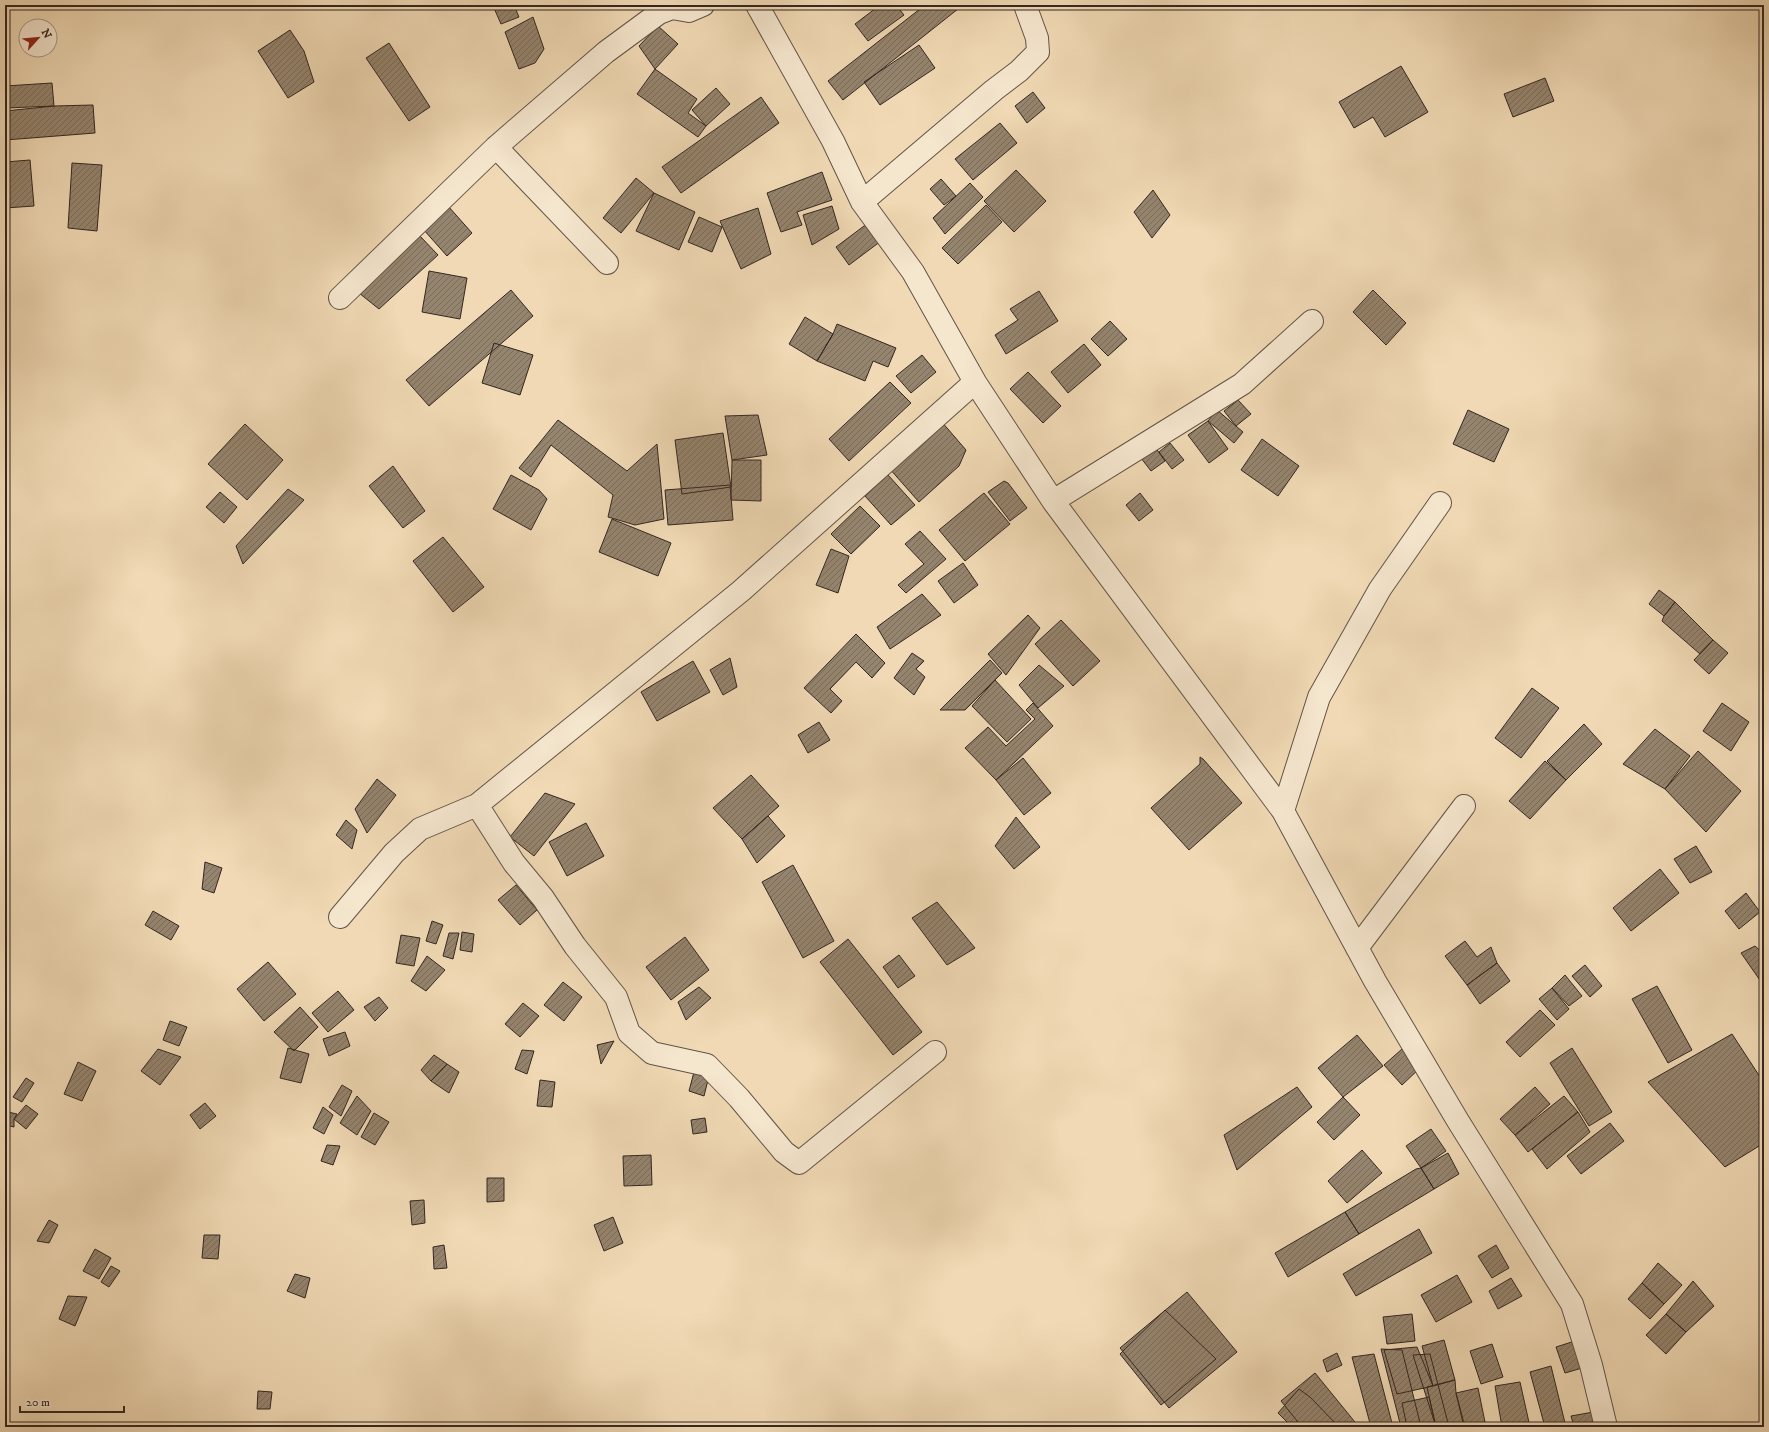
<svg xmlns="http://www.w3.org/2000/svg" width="1769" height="1432" font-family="'IM FELL DW Pica',serif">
	<defs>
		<pattern id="building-hatch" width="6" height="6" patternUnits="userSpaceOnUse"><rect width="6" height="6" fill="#95846e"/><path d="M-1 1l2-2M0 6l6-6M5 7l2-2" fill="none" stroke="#7a6c5a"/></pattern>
	</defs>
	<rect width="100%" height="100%" fill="#f0d9b4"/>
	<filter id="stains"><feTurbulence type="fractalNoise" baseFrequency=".005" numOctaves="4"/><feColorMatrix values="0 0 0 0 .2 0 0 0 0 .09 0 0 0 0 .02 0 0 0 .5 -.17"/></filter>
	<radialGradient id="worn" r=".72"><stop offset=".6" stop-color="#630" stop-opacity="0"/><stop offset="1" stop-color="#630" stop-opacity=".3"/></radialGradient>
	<path fill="url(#building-hatch)" stroke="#332722" d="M501,5H514L519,17L501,24L494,8Z
		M880,5H896L904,15L868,41L855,24Z
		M925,5H963L843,100L828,81Z
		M533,17L544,49L535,63L519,69L505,32Z
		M658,26L678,44L655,69L639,46Z
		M290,30L304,51L314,82L288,98L258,51Z
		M389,43L430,107L409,121L366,58Z
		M919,45L935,68L880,105L864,82Z
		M1401,66L1428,112L1385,137L1373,117L1354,128L1339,102Z
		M655,69L697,99L688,113L706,126L698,137L637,94Z
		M1545,78L1554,101L1513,117L1504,94Z
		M52,83L54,106L6,108L5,86Z
		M716,88L730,104L706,126L692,110Z
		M1033,92L1045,108L1027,123L1015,106Z
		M761,97L779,123L681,193L662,167Z
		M93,105L95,133L5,140V111L54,106Z
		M1000,123L1017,143L973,180L955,159Z
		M30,160L34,206L5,208V162Z
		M72,163L102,165L97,231L68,228Z
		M1016,170L1046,201L1014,232L984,201Z
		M822,172L832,200L797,212L802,225L781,232L767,193Z
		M636,178L654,193L621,233L603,218Z
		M941,179L956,196L944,205L930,189Z
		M970,183L983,197L945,234L933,218Z
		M1153,190L1170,215L1152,238L1134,212Z
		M654,193L695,212L679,250L636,231Z
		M986,205L1002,222L958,264L942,248Z
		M448,206L472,233L447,256L423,229Z
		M832,206L839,229L812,245L803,215Z
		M758,208L771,254L741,269L720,221Z
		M699,217L722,227L712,252L688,242Z
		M872,220L885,238L849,265L836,247Z
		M419,235L438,255L379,309L359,293Z
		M429,271L467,278L460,319L422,312Z
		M511,290L533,316L429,406L406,380Z
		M1373,290L1406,323L1386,345L1353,312Z
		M1039,291L1058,321L1006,354L995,335L1018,320L1010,309Z
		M805,317L833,334L817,361L789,344Z
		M1110,321L1127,339L1108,356L1091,339Z
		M837,324L896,348L888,367L873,361L865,381L817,361L833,334Z
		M494,343L533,355L520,395L482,383Z
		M1084,344L1101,365L1068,393L1051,372Z
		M922,355L936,372L911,393L896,376Z
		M1028,372L1061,406L1043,423L1010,389Z
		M890,382L911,403L849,461L829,439Z
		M1238,400L1251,414L1236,426L1224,411Z
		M1217,410L1243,432L1234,443L1208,421Z
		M1468,410L1509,429L1494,462L1453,444Z
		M758,415L767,455L732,460L725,416Z
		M558,420L627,471L657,444L664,519L635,525L608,517L613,495L551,445L531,477L519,468Z
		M941,421L966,450L959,466L919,502L889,468Z
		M1208,421L1228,449L1209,463L1188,435Z
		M245,424L283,460L247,500L208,464Z
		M723,433L731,487L682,494L675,440Z
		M1262,439L1299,466L1278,496L1241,470Z
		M1170,443L1184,460L1172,469L1159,452Z
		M1155,447L1165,461L1151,471L1141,458Z
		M732,460H761V501L731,500Z
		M393,466L425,511L403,528L369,486Z
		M511,475L539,490L547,499L531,530L493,509Z
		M888,475L915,505L891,525L865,496Z
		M1004,481L1008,483L1027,508L1010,521L988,492Z
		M730,485L733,520L668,525L665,490Z
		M288,489L304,500L243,564L236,546Z
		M220,492L237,507L224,523L206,507Z
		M984,493L1010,524L965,561L939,530Z
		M1140,493L1153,510L1139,521L1126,505Z
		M860,506L880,526L851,554L831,534Z
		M612,519L671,543L658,576L599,552Z
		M920,531L946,559L906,593L898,585L924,564L905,544Z
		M443,537L484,587L453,612L413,561Z
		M831,549L849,556L838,593L816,585Z
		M963,563L978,585L954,603L938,581Z
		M1659,590L1675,602L1664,616L1649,604Z
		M922,594L941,615L890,649L877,627Z
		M1675,602L1713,640L1700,654L1662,621L1664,616Z
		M1028,615L1040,628L1006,675L988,654Z
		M1061,620L1100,661L1073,686L1035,644Z
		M856,634L885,663L872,678L856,662L830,689L842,701L831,713L804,688Z
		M1713,640L1728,653L1709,674L1694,660Z
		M912,653L924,661L916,669L925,677L914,695L894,678Z
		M730,658L737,687L723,695L710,670Z
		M990,660L1002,673L965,710H940Z
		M693,661L710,692L657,721L641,692Z
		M1039,665L1064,686L1038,708L1019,685Z
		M995,680L1031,719L1007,742L972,706Z
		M1532,688L1559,708L1521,758L1495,738Z
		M1033,703L1053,726L996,780L965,748L988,727L1006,746L1035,719L1026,710Z
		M1722,703L1749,722L1731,751L1703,731Z
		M819,722L830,740L808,753L798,735Z
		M1584,724L1602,744L1566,780L1547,761Z
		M1655,729L1690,756L1665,789L1623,764Z
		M1698,751L1741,791L1706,832L1665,789Z
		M1200,757L1203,759L1242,803L1189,850L1151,808L1200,764Z
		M1023,758L1051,793L1024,815L996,780Z
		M1545,761L1566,780L1530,819L1509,801Z
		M751,775L779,806L742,839L713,808Z
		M377,779L396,795L367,833L355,809Z
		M545,793L575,804L534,856L510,837Z
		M768,816L785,836L757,863L742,839Z
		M1016,817L1040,847L1014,869L995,846Z
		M346,820L357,830L352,849L336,835Z
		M586,823L604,856L567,876L549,842Z
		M1696,846L1712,872L1690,883L1674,859Z
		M205,862L222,868L214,893L202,889Z
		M793,865L834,941L803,958L762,882Z
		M1660,869L1679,893L1631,931L1613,908Z
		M516,885L537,910L520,925L498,900Z
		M1746,893L1760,912L1739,929L1725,911Z
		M937,902L975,948L947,965L912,918Z
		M153,911L179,926L171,940L145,925Z
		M432,921L443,925L436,944L426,941Z
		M462,932L474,934L472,952L460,950Z
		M449,933H459L453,959L443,956Z
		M401,935L420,938L414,966L396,963Z
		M685,937L709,970L671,1000L646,967Z
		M848,939L922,1032L893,1055L820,962Z
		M1465,941L1477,957L1491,947L1497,963L1467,985L1445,956Z
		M1755,946L1764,954V986L1741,953Z
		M899,955L915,976L898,988L883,967Z
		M427,956L445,970L426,991L411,981Z
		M268,962L296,994L264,1021L237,989Z
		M1497,963L1510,981L1480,1004L1467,985Z
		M1585,965L1602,986L1590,997L1572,976Z
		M1565,975L1582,996L1569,1006L1552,988Z
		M563,982L582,997L564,1021L544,1005Z
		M1657,986L1692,1050L1668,1063L1632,999Z
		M699,987L711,998L686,1020L678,1002Z
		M1552,988L1569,1009L1557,1020L1539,999Z
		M338,991L354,1010L328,1032L312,1013Z
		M379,997L388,1008L375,1021L364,1007Z
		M523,1003L539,1016L520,1037L505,1024Z
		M300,1007L318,1027L294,1051L274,1032Z
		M1540,1010L1555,1025L1520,1057L1506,1042Z
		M170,1021L187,1027L179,1046L163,1040Z
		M345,1032L350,1046L329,1056L323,1039Z
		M1732,1034L1764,1083V1143L1725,1167L1648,1082Z
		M1357,1035L1383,1066L1343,1097L1318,1068Z
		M614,1041L601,1064L597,1045Z
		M288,1048L309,1054L301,1083L280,1078Z
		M1572,1048L1612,1112L1589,1126L1550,1063Z
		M158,1049L181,1057L160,1085L141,1071Z
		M1402,1049L1420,1068L1402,1085L1384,1065Z
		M522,1050L534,1051L527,1074L515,1069Z
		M434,1055L447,1064L431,1081L421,1070Z
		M78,1062L96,1071L82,1101L64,1094Z
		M447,1064L459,1072L449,1093L431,1081Z
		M694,1072L709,1076L704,1096L689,1091Z
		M26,1078L34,1083L22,1102L13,1097Z
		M540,1080L555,1082L552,1107L537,1106Z
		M342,1085L352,1091L341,1116L329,1107Z
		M1297,1087L1312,1107L1237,1170L1224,1135Z
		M1535,1087L1550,1104L1515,1135L1500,1119Z
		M357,1096L371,1111L357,1135L340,1123Z
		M1564,1096L1578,1112L1528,1152L1515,1135Z
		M1343,1097L1360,1115L1334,1140L1317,1122Z
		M205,1103L216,1116L200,1129L190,1115Z
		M26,1105L38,1114L26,1129L14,1119Z
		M323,1107L333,1115L324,1134L313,1128Z
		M8,1112L17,1114L14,1119V1127L6,1125Z
		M1578,1112L1590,1132L1547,1169L1532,1149Z
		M374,1113L389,1122L375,1145L361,1137Z
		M705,1118L707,1132L693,1134L691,1120Z
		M1610,1123L1624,1141L1581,1174L1567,1156Z
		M1431,1129L1446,1151L1421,1168L1406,1146Z
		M327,1145L340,1146L333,1165L321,1161Z
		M1362,1150L1382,1173L1347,1203L1328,1181Z
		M1448,1153L1459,1174L1434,1189L1421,1168Z
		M651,1155L652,1185L624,1186L623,1156Z
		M1421,1168L1434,1189L1359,1234L1345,1212L1416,1169Z
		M487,1178H504V1201L487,1202Z
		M424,1200L425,1223L412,1225L410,1201Z
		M1345,1212L1359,1234L1288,1277L1275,1253Z
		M613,1217L623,1243L604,1251L594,1225Z
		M49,1220L58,1225L49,1243L37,1241Z
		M1419,1229L1432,1253L1356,1296L1343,1274Z
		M204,1235H220L218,1259L202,1258Z
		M444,1245L447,1268L434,1269L433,1247Z
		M1496,1245L1509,1268L1492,1278L1478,1256Z
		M95,1249L111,1258L99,1279L83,1271Z
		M1658,1263L1682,1285L1664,1304L1642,1283Z
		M111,1266L120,1271L109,1287L101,1282Z
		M295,1274L310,1278L305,1298L287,1291Z
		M1457,1275L1472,1302L1436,1322L1421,1295Z
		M1511,1278L1522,1296L1498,1309L1489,1291Z
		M1693,1281L1714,1306L1686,1332L1666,1314Z
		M1642,1283L1664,1304L1650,1319L1628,1299Z
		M1187,1292L1237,1352L1169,1408L1120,1348Z
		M68,1296L87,1297L75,1326L59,1319Z
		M1165,1310L1216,1359L1161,1405L1120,1354Z
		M1412,1314L1415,1341L1387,1344L1383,1317Z
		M1666,1314L1686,1332L1666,1354L1646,1335Z
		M1444,1340L1455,1380L1433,1386L1422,1346Z
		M1578,1340L1589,1366L1565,1373L1556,1347Z
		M1492,1344L1503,1377L1481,1384L1470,1351Z
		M1417,1347L1433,1386L1397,1394L1384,1350Z
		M1381,1349L1402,1350L1421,1427H1401Z
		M1337,1353L1342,1365L1327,1372L1323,1360Z
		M1374,1354L1393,1427H1371L1352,1357Z
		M1430,1354L1449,1427H1436L1413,1355Z
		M1551,1366L1566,1427H1545L1530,1372Z
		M1315,1373L1359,1427H1302L1281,1401Z
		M1455,1380L1456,1393L1465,1427H1436L1427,1387Z
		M1520,1382L1530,1427H1502L1495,1386Z
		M1478,1388L1486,1427H1464L1456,1393Z
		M1299,1389L1310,1397L1339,1427H1292L1278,1413Z
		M258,1391L272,1392L270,1409H257Z
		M1429,1397L1436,1427H1407L1402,1403Z
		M1599,1411L1602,1427H1574L1571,1416Z"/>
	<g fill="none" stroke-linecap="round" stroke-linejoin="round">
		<defs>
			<path id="minor" d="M757,5L833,141L862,202L913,272L975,382L1053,501L1283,811L1375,981L1458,1121L1572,1304L1591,1365L1606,1427
				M496,147L607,263
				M862,202L994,90L1019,71L1038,52L1037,38L1025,5
				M340,298L496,147L606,52L659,13L672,8L689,11L703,5
				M1053,501L1242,384L1312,321
				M477,805L514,863L543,898L575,946L616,997L629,1033L652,1053L707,1065L739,1098L784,1152L799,1163L935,1052
				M1283,811L1319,697L1380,589L1440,503
				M340,917L394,853L420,829L477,805L741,591L975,382
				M1357,948L1464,806"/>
		</defs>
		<use href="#minor" stroke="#625446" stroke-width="24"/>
		<use href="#minor" stroke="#f5e6ce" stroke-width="22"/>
	</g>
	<rect width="1769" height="1432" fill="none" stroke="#f0d9b4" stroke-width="20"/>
	<rect x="6" y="6" width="1757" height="1420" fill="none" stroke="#332722" stroke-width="2"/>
	<rect x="10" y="10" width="1749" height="1412" fill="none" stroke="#332722"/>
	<g transform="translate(38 38) rotate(63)"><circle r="19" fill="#f5e6ce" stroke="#a79a89"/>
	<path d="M0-3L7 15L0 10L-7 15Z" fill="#8f2418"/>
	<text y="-6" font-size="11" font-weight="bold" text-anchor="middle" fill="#332722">N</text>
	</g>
	<path d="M20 1406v6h104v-6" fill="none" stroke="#332722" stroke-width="2"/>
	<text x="26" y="1406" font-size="12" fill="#332722" stroke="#f5e6ce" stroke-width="3" paint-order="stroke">20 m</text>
	<rect width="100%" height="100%" filter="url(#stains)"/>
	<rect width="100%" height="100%" fill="url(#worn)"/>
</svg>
